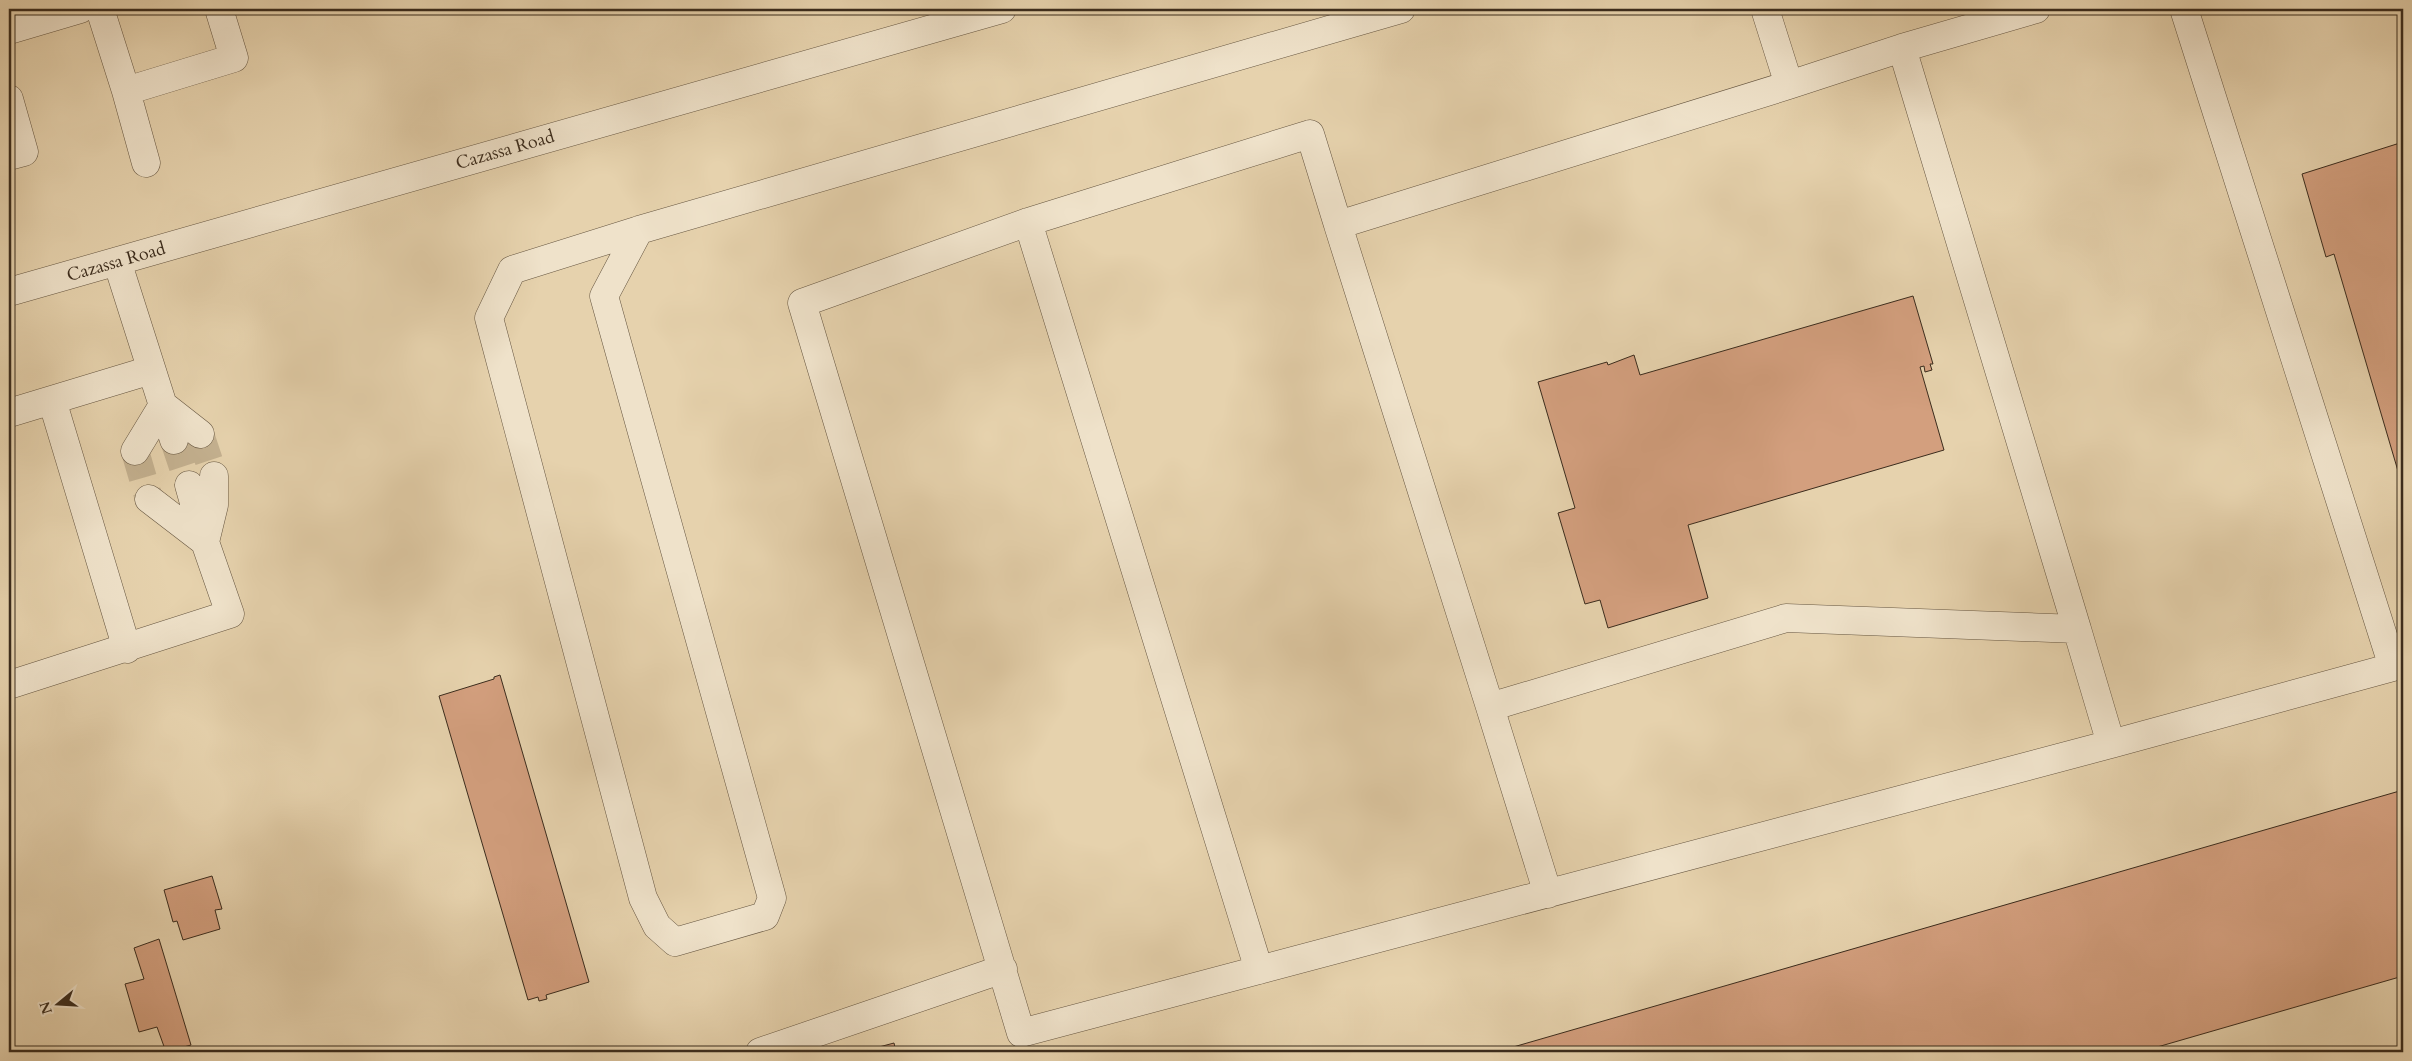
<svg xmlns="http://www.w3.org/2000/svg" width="2412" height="1061" font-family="Cardo,serif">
	<rect width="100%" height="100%" fill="#e6d2ad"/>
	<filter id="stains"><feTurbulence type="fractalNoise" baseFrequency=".004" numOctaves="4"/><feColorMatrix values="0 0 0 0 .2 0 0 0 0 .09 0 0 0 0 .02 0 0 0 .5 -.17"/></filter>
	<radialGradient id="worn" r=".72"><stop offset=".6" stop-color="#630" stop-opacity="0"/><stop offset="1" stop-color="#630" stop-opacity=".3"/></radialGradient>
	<path fill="#d39f7e" stroke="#3b2c1d" d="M2403,142V488L2334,254L2326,257L2302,174Z
		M1913,296L1933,364H1930L1932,370L1925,372L1924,366L1920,367L1944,450L1688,525L1708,598L1608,628L1600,600L1585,604L1558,513L1575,508L1538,382L1607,362L1608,365L1634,355L1640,375Z
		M500,675L589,982L546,995L547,999L539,1001L538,997L528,1000L439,696L494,679V677Z
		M2403,790V976L2140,1052H1496Z
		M212,876L222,909L215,910L220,929L183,940L177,921L173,922L164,890Z
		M159,939L191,1045L166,1052L157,1027L139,1032L125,984L144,979L134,948Z
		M894,1043L896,1052H880L879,1047Z"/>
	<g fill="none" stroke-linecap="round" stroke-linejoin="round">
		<path stroke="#c4b190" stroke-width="28" stroke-dasharray="28 14" stroke-linecap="butt" d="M200,434L214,476
			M174,440L189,485
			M135,451L149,499"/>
		<defs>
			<path id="minor" d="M100,9L126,91L234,58L219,9
				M1765,9L1789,85
				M9,30L80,9
				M1902,48L2077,629L1786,618L1490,707L1338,225L1789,85Z
				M1902,48L2036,9
				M126,91L146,163
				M9,99L24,152L9,156
				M1028,222L1259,970
				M1338,225L1310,134L1028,222L802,303L1021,1033L2111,744L2077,629
				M639,230L604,296L772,898L765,916L675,942L657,926L643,898L489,318L512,270L639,230L1401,9
				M117,261L174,440
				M9,292L1002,9
				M52,400L127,649
				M9,413L151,370
				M135,451L163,405L200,434
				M149,499L205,542L214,505V476
				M9,685L230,614L205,542L189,485
				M1490,707L1548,894
				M2111,744L2393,667L2184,9
				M760,1052L1003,969"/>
		</defs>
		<use href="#minor" stroke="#665641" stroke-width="29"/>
		<use href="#minor" stroke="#efe2ca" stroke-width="28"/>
	</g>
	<g text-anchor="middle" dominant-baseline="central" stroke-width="5" stroke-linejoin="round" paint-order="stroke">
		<g font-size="18" fill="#3b2c1d" stroke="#efe2ca">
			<text transform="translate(505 150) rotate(-16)">Cazassa Road</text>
			<text transform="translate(116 262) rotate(-16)">Cazassa Road</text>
		</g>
	</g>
	<rect width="2412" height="1061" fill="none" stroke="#e6d2ad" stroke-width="30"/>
	<rect x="10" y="10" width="2392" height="1041" fill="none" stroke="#3b2c1d" stroke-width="2.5"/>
	<rect x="15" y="15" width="2382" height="1031" fill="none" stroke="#3b2c1d"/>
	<g transform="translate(58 1004) rotate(252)" stroke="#efe2ca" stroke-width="4" paint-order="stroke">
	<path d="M0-4L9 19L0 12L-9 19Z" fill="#3b2c1d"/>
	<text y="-8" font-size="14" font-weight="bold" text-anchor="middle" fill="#3b2c1d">N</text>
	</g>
	<rect width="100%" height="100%" filter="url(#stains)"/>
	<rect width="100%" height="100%" fill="url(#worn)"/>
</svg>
